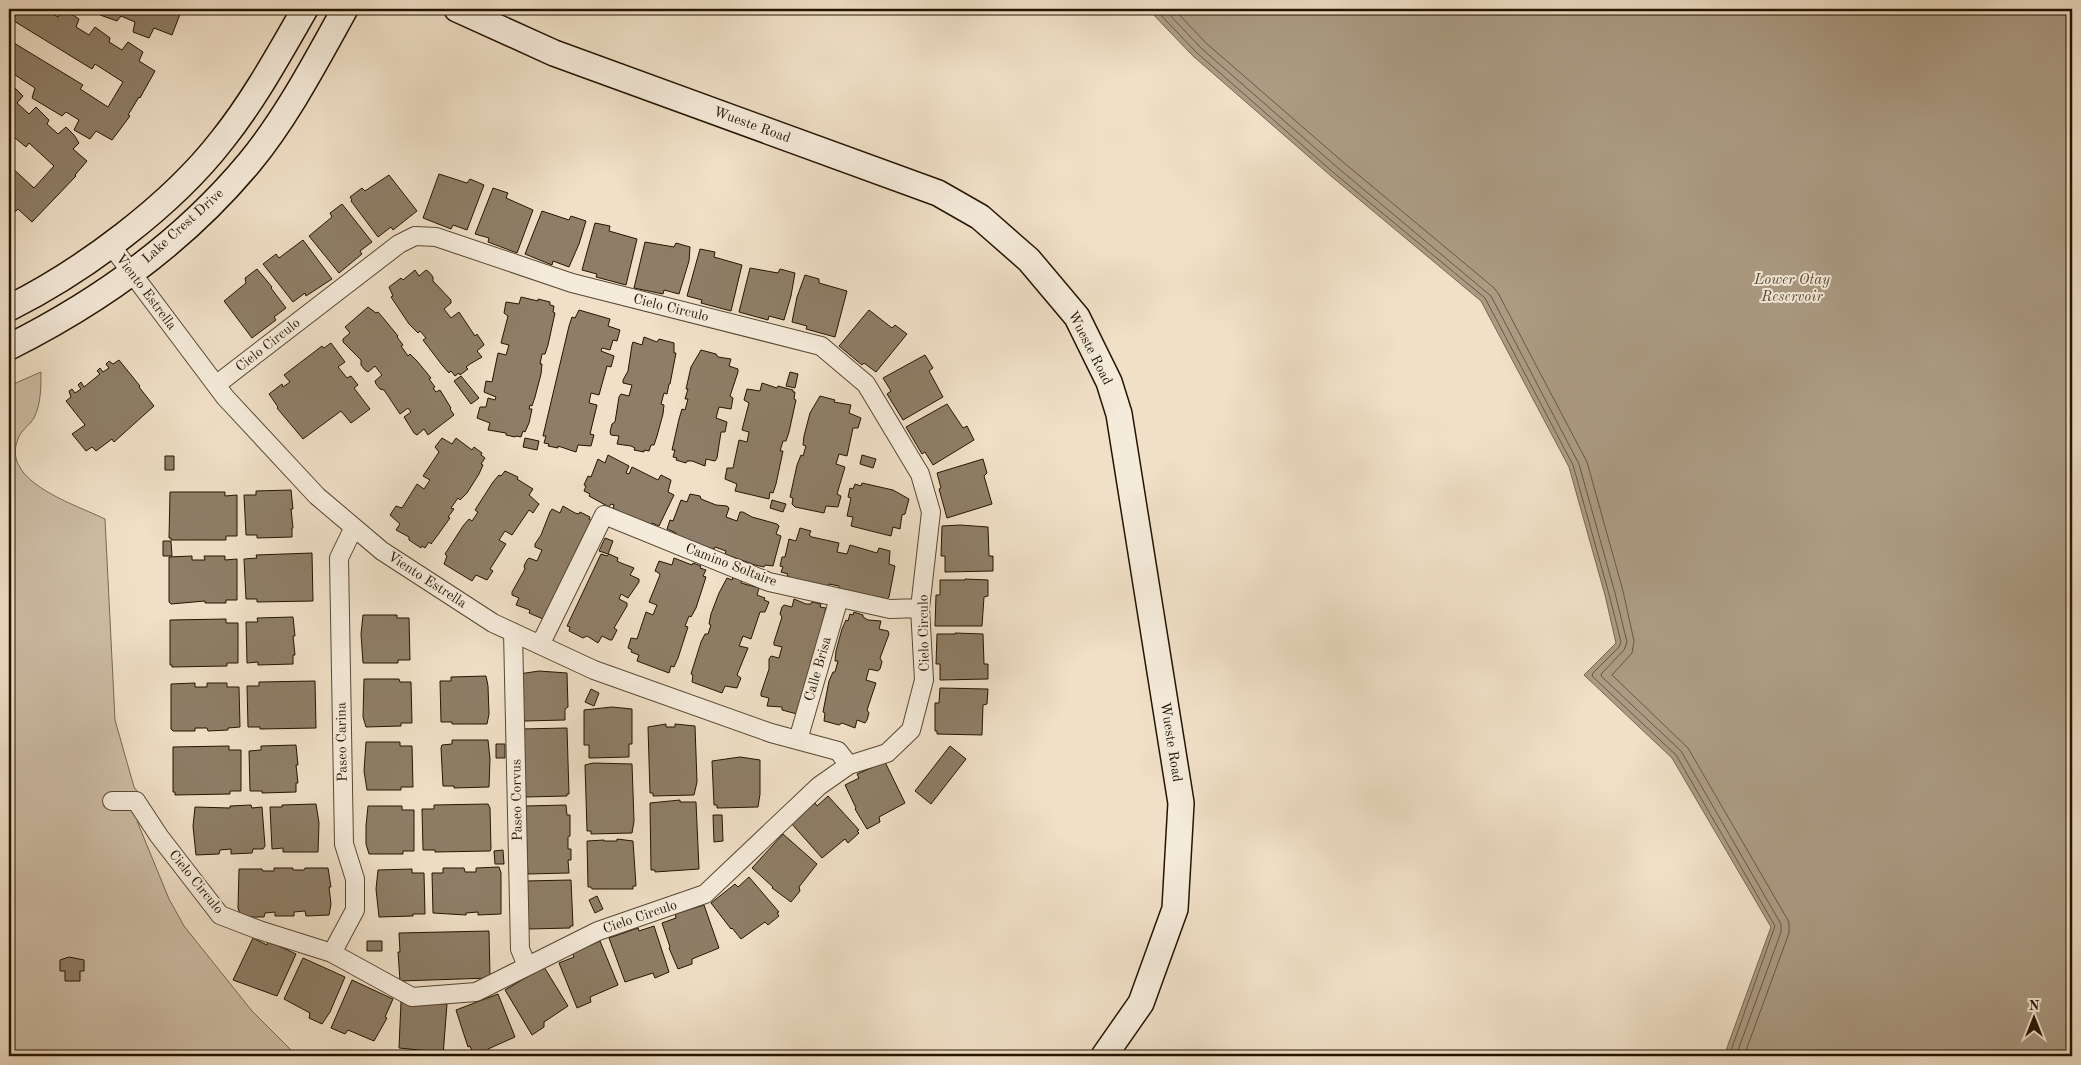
<svg xmlns="http://www.w3.org/2000/svg" width="2081" height="1065" font-family="'Old Standard TT',serif">
	<rect width="100%" height="100%" fill="#f0e0c7"/>
	<filter id="stains"><feTurbulence type="fractalNoise" baseFrequency=".004" numOctaves="4"/><feColorMatrix values="0 0 0 0 .2 0 0 0 0 .09 0 0 0 0 .02 0 0 0 .5 -.17"/></filter>
	<radialGradient id="worn" r=".72"><stop offset=".6" stop-color="#630" stop-opacity="0"/><stop offset="1" stop-color="#630" stop-opacity=".3"/></radialGradient>
	<path fill="#cdbda5" stroke="#786852" d="M41,372C41,387 41,404 34,418C30,425 21,430 18,439C0,482 77,505 105,519L115,720L134,787L152,811L137,821L169,899L184,926L252,1011L297,1056H9V386Z"/>
	<path fill="#ab9b83" stroke="#75654f" d="M1148,9H2072V1056H1724L1771,927L1672,758L1584,675L1616,643L1605,595L1569,467L1481,301L1331,176L1193,56Z"/>
	<g fill="none" stroke-linecap="round" stroke-linejoin="round">
		<path stroke="#685842" stroke-width="1" d="M1155,9L1196,52L1334,173L1485,298L1573,465L1609,594L1621,642L1619,647L1593,673L1592,676L1676,755L1775,926L1729,1056
			M1164,9L1201,48L1338,168L1491,296L1579,464L1615,593L1627,642L1624,650L1602,673L1601,676L1681,751L1781,924V932L1736,1056
			M1174,9L1206,43L1343,162L1493,287L1498,293L1587,462L1623,591L1634,641L1632,653L1612,675L1688,748L1789,922V933L1744,1056"/>
	</g>
	<path fill="#8e7e67" stroke="#241400" d="M19,9H45L58,17L64,9L79,19L76,27L89,35L95,27L110,38L109,42L122,50L128,42L143,52L139,61L155,71L140,98L139,97L128,115L130,116L112,140L96,131L90,139L74,130L79,120L66,112L62,116L32,98L35,88L9,71V40L83,85L80,89L108,107L123,82L95,64L92,69L14,21V18Z
		M102,9H182L172,35L154,28L149,38L133,32L135,22L121,16L117,21L100,15Z
		M10,83L23,96L17,103L29,114L36,107L49,120L47,124L58,134L66,127L74,135L79,143L73,149L87,161L75,175L76,176L32,222L18,209L12,215L9,214V158L12,161L9,165L34,188L54,166L29,143L26,147L9,133Z
		M439,174L467,183L470,179L484,185L467,230L453,225L451,229L423,218Z
		M389,175L417,211L393,230L391,227L378,237L351,201L352,200L350,197L362,188L365,191Z
		M493,188L508,193L506,198L533,210L517,253L488,242L489,238L475,234Z
		M342,204L372,242L360,251L362,254L339,273L309,236L332,217L330,213Z
		M542,211L569,220L571,216L586,221L579,244L569,267L553,261L552,265L525,254Z
		M595,223L610,226L609,231L637,239L626,285L596,277L597,274L582,270Z
		M303,240L332,279L306,296L305,293L293,302L263,264L276,254L279,258Z
		M645,242L674,247L676,243L690,247L689,261L679,294L664,290L663,294L634,288Z
		M700,249L715,252L714,257L742,265L731,311L701,303L702,300L687,296Z
		M750,268L778,273L780,269L795,273L791,296L784,320L769,316L768,320L739,312Z
		M257,269L272,287L271,288L286,308L274,317L276,320L252,338L224,301L246,283L245,278Z
		M415,270L419,276L426,270L429,272L433,277V281L451,300V303L444,309L451,318L459,312L475,336L477,334L483,343L484,345L477,351L482,357L470,364L466,367L468,369L460,375L459,373L455,376L451,371L449,373L442,365L423,340L426,338L420,331L418,333L409,324L391,297L393,296L389,287L401,278L403,280Z
		M805,275L819,279V283L847,291L835,337L806,329L807,326L792,322L797,297Z
		M521,297L538,301V299L550,302V305L554,306L553,312L555,313L548,345L545,354H542L540,364H542L541,374L535,397L532,406L530,405L529,409H532L529,423L525,432L523,431L521,437L516,436L515,437L506,435V433L488,430L490,423L477,418L480,407H486L488,398L495,400L496,397L484,392L486,381L492,382L498,353L506,355L509,345L501,343L508,316L504,313L506,302L519,304Z
		M368,307L376,313L378,312L384,319L398,336L397,337L403,345L401,346L408,356L410,354L417,361L431,378L429,379L435,387L433,388L436,392L440,390L451,408L450,409L454,415L428,435L424,429L417,435L414,433L404,417L411,412L408,408L400,414L384,390L380,389L376,384L375,381L382,375L375,366L368,372L365,370L361,365V360L343,342V339L350,333L345,327Z
		M579,310L610,319L608,326L620,330L617,341L613,340L610,350L602,348L601,351L614,356L611,367L607,366L599,395L591,393L589,403L597,405L590,434L594,435L591,446L578,445L576,452L558,446V448L548,446L549,444L544,443L546,436H543L569,326L572,317L575,318Z
		M869,310L892,328L895,325L907,334L876,372L864,363L862,365L839,346Z
		M644,337L657,342L659,339L674,343V353H676L670,384H669L667,394L664,393L661,404L664,405L663,414L657,436L654,445H651L649,451L644,450V452L634,450L635,448L631,446L617,444L619,436L611,435L610,432L612,424L615,422L619,397L621,394L629,396L632,385L623,383V380L628,371L632,345L633,342L642,345Z
		M331,343L345,362L338,367L347,378L351,376L358,385L354,388L370,409L351,423L341,411L303,439L277,408L278,407L269,394L282,384L283,387L290,382L284,375L322,346L324,348Z
		M701,350L716,354L718,357L731,359L729,366L738,369V372L730,396L733,398L731,409L719,407L716,418L727,422L725,432H721L717,458L715,461L706,459L705,466L692,461H687L686,463L676,460L677,458L673,457L675,450H672L679,419L682,409L685,410L688,399H685L688,389H686L691,367Z
		M925,355L933,368L929,371L943,397L903,420L887,394L891,391L883,378Z
		M119,360L140,386L139,387L154,406L114,442L112,439L96,451L92,447L86,451L72,434L85,425L66,401L71,397L69,391L72,389L75,393L81,389L78,385L81,382L84,387L100,374L97,371L100,368L103,372L109,368L106,364L109,361L113,364Z
		M790,372L798,374L795,388L786,386Z
		M461,376L479,398L471,404L454,381Z
		M762,383L777,388L778,386L793,390V392H795L794,399L796,400L789,432L786,441H783L780,451H783L776,484L773,493L770,492L769,499L735,491L737,484L725,479L727,468H733L739,440L747,442L749,432L742,430L749,403L744,400L747,389L760,391Z
		M820,396L835,400L834,402L851,405L849,413L861,418L858,428H853L847,456L839,454L836,464L845,467L837,494L841,496L838,507L826,506L824,513L795,507L792,504L793,498L790,497L797,465L801,455L803,456L806,446L803,445L804,436L810,413Z
		M947,404L963,428L967,426L974,440L933,465L925,452L922,454L906,427Z
		M442,438L452,444L456,438L472,450L474,447L482,453L481,455L485,458L481,464L483,465L479,474L467,493L460,500L458,498L451,508L454,509L448,517L450,518L437,536L431,544L429,542L425,548L422,546L421,548L409,540V537L396,530L400,524L390,515L396,506L402,508L417,484L424,489L430,480L423,476L439,452L435,447Z
		M525,438L539,441L537,450L523,447Z
		M608,455L629,466L626,473L629,474L632,467L658,480L661,475L671,480L668,492L674,495L659,526L652,523L651,526L621,513L613,508L614,505L611,504L609,507L589,496L590,494L584,491L586,486L584,485L588,476L591,477L598,459L605,463Z
		M862,455L876,459L873,468L860,464Z
		M165,456H174V470H165Z
		M983,459L987,473L984,476L992,504L947,518L939,489L941,488L937,473Z
		M505,471L518,477L517,479L533,489L529,495L539,504L533,513L529,510L512,535L505,531L499,540L506,544L490,569L493,571L487,580L476,575L472,581L444,564L447,556L445,554L463,526L469,519L472,521L478,512L475,510L493,482L499,475L501,476Z
		M862,483L893,490L909,499L905,514L902,515L900,529L893,527L891,536L851,526L853,517L847,516L851,498L848,497L850,488L853,489L855,484L861,486Z
		M291,490L293,509H291L293,528H292V537L257,538V535H246L244,495H256V491Z
		M170,492H225V496L237,495V536H226V540H171V538H169Z
		M690,494L700,496L701,499L716,505L727,506L729,508L726,517L737,521L740,512H743L752,517L777,524L779,526L776,534L781,536L773,566L765,565L764,567L755,565L725,554L726,551L715,547L714,549L705,547L675,536L676,533L667,529L670,520L673,521L681,500L687,502Z
		M772,500L786,504L783,512L770,508Z
		M563,506L575,513L579,514L580,512L590,517L589,519L593,521L543,619L529,613L530,610L516,605L519,598L512,595V592L525,569L524,566L527,560L529,558L537,561L542,550L535,547V544L541,535L550,512L552,509L560,513Z
		M960,525L988,527L989,556H993V571L945,572V556H941L942,526Z
		M800,528L811,531L809,535L812,537L839,543L837,552L847,554L850,545L877,553L879,548L890,551L889,564L895,566L889,597L887,599L881,597L880,599L839,589V586L829,584L828,586L796,580L787,576L788,574L781,572L783,567L780,566L782,557H785L789,539L796,541Z
		M605,538L613,541L608,554L599,551Z
		M163,541H171L172,556H163Z
		M312,553L313,601L257,602V599H246L244,559L257,558L256,555Z
		M601,554L607,556L609,554L618,558L617,561L621,563L634,568L630,575L639,579V582L628,598L621,594L619,599L627,603V606L614,628L617,630L612,640H610L602,636L598,643L587,636L583,638L569,631L570,627L567,626Z
		M192,556V560H205L204,556H225V560L237,559V600H226V603H205V601L171,604L169,602V557Z
		M674,558L692,565L693,563L701,566L700,568L706,570L703,576L706,577L696,608L691,617L689,616L685,626L688,627L678,658L674,667L671,666L669,673L637,661L639,655L631,652L632,650L628,648L631,638L637,639L646,612L653,615L657,605L649,602L660,575L659,573L655,571L659,561L672,565Z
		M733,577L742,580L741,583L759,588L757,595L765,598L764,600L769,602L765,612H760L751,639L743,636L739,646L748,648L737,675L741,678L737,688L725,686L722,693L692,682L693,675L691,674L701,642L705,634H708L711,625L709,624L711,614L719,593L727,578L732,580Z
		M965,579L988,580V596L984,597L982,626H935L936,595H940V580H965Z
		M794,599L806,604H811L812,602L821,604L820,607L826,608L824,615H827L797,714L782,710V707L767,706L769,698L761,696V693L769,669V659L771,656L779,658L782,647L774,645V642L782,617L780,614L782,607L784,605L792,607Z
		M854,612L863,615V617L868,620L881,621L879,629L888,631L889,634L880,658L882,662L880,669L878,671L869,669L866,680L876,683L867,710L869,713L867,720L865,723L857,720L855,728L842,723L839,725L824,721L825,713L823,712L829,681L833,672H835L838,661H835L836,651L842,629L846,620L848,621L850,614L853,615Z
		M363,615H397V618H409L410,660H398V663H363L361,634Z
		M293,617L295,636H293L295,655H293V664L258,665V662L247,663L246,622H258L257,618Z
		M226,619V623H238V663H227V666L172,667V665H170V620Z
		M955,633L983,634L984,664H988V679L940,680V664H936L937,634H955Z
		M539,671L567,673L568,707L565,709V720L524,721L519,674Z
		M486,676L488,686L489,714L487,724H452V722H441L440,681H451V677Z
		M364,679H399L400,682H411L412,723H401V726L366,727L363,717Z
		M315,681L316,728L260,729V727H248L247,686H259V682Z
		M195,683V687H207V683H227V687H239L240,727L228,728V730L208,731L207,728H195V731H173L171,729V684Z
		M940,688L988,689L987,704L983,705L982,735L937,734V731H935V703H939Z
		M591,689L599,693L594,706L585,702Z
		M612,707L632,709V744H629V757L589,758V745H584V710Z
		M666,724V727H675V724L695,726L697,782L694,795L653,796V793H650L648,727Z
		M567,728L569,794H567V796L526,797V795H523L521,729Z
		M452,740H488L490,759L489,787L454,788V786H443L441,748L442,745L452,744Z
		M366,742H400V746H412L413,787H401V790H367L364,771Z
		M496,744H505V758H496Z
		M296,745L298,765H296L298,783H296V792L262,793V791H250L249,751L261,750V746Z
		M229,746V750H241V791H230V794L175,795V792H173V747Z
		M950,746L966,759L931,804L915,791Z
		M740,757L760,760V794L758,807L717,808V805H714L712,761Z
		M885,762L905,803L879,817L880,822L867,829L855,809L856,808L845,785L859,778L857,774Z
		M593,763L632,764L634,821L632,833L591,834V831H587L585,765Z
		M828,796L859,830L857,831L859,833L848,843L845,839L822,858L791,823L815,803L817,806Z
		M680,800V802H696L699,869L655,872V870H651L650,803Z
		M316,804L319,823L318,852H283V848L272,849L270,807H282V805Z
		M488,804L490,808L491,849L490,851L435,852V850H423L422,809H434V805Z
		M251,805L252,808L262,807L265,846L263,849H253L252,853L231,854V849L220,850L219,854L196,855L193,826L195,807L230,808V806Z
		M566,805L567,815H570V836L568,837V849H571V860H568L569,873L528,874L527,861H524L523,850H527L525,806Z
		M368,806H402V810H414V851H403V854H369L366,844V826Z
		M713,815H722L723,841L714,842Z
		M783,834L817,864L799,887L800,891L791,902L772,888L773,887L752,868Z
		M617,839L633,841L636,886H633V889H592L591,887H588L587,841L604,840V841H617Z
		M503,850L504,864H495L494,851Z
		M499,867L501,873V914L478,915V912L466,913V915L433,913L432,873H443V868H464L465,872H476V868Z
		M274,868H293V870H304L305,868H328L331,887H329L331,904L329,915L306,916L305,911L294,912V916H275V912L265,913L264,917H241L238,908L239,869H262L263,871H274Z
		M412,869V873H424L425,914H413V916L379,917L376,889L378,870Z
		M749,877L779,912L777,913L779,916L768,925L765,922L741,939L732,928L731,929L711,903L735,884L738,887Z
		M571,880L573,926H570V928L529,929V927H526L525,881Z
		M597,896L603,909L595,913L589,900Z
		M704,905L719,948L692,959V964L678,969L669,948L670,947L662,923L676,918L675,914Z
		M654,926L669,972L655,978L653,973L625,982L609,938L638,928L639,931Z
		M489,931L490,978L400,981L398,952H400L399,933Z
		M253,938L267,945L268,941L296,954L277,996L233,980Z
		M367,941H382V951H367Z
		M600,941L618,985L590,997L591,1002L577,1008L559,963L574,957L572,953Z
		M69,957L84,960V971H80V981H65V971H60V960Z
		M303,958L345,977L330,1012L322,1024L309,1018L310,1013L284,999Z
		M544,967L568,1006L544,1022V1027L532,1035L505,990Z
		M352,980L393,999L385,1017L387,1018L374,1041L348,1030L345,1034L331,1028Z
		M498,994L515,1037L488,1049V1054L474,1056L470,1046L468,1047L456,1010Z
		M401,1002L447,1004L443,1056L429,1055L428,1051L399,1048Z"/>
	<g fill="none" stroke-linecap="round" stroke-linejoin="round">
		<defs>
			<path id="street" d="M110,244L225,397L317,496L382,551L493,623L594,670L771,733L838,751L849,765
				M513,632L520,949L527,966
				M540,645L604,515L769,582L890,609L920,608
				M798,740L839,598
				M112,801H136L159,836L220,915L259,930L332,953L412,997L476,992L598,931L705,894L819,786L849,765L887,753L911,730L924,680L920,608L931,512L920,474L866,384L821,346L572,283L436,237L415,236L399,244L216,385
				M332,953L355,910V879L344,844L339,558L354,527"/>
			<path id="secondary" d="M457,9L554,53L938,193L980,217L1029,260L1077,317L1109,382L1119,414L1181,803L1175,909L1141,1003L1104,1056
				M9,308C83,271 171,206 222,140C254,100 279,54 305,9
				M9,347C99,302 184,241 249,163C287,117 316,61 345,9"/>
		</defs>
		<use href="#street" stroke="#574732" stroke-width="20"/>
		<use href="#secondary" stroke="#241400" stroke-width="28"/>
		<use href="#street" stroke="#f5ebdb" stroke-width="18"/>
		<use href="#secondary" stroke="#f5ebdb" stroke-width="25"/>
	</g>
	<g text-anchor="middle" dominant-baseline="central" stroke-width="4" stroke-linejoin="round" paint-order="stroke">
		<g font-size="14" fill="#241400" stroke="#f5ebdb">
			<text transform="translate(752 125) rotate(20)">Wueste Road</text>
			<text transform="translate(183 226) rotate(-42)">Lake Crest Drive</text>
			<text transform="translate(146 292) rotate(53)">Viento Estrella</text>
			<text transform="translate(671 308) rotate(14)">Cielo Circulo</text>
			<text transform="translate(268 345) rotate(-38)">Cielo Circulo</text>
			<text transform="translate(1090 348) rotate(63)">Wueste Road</text>
			<text transform="translate(731 565) rotate(21)">Camino Soltaire</text>
			<text transform="translate(427 580) rotate(33)">Viento Estrella</text>
			<text transform="translate(924 633) rotate(-91)">Cielo Circulo</text>
			<text transform="translate(818 669) rotate(-74)">Calle Brisa</text>
			<text transform="translate(342 742) rotate(-91)">Paseo Carina</text>
			<text transform="translate(1171 742) rotate(81)">Wueste Road</text>
			<text transform="translate(517 800) rotate(-91)">Paseo Corvus</text>
			<text transform="translate(196 882) rotate(51)">Cielo Circulo</text>
			<text transform="translate(640 917) rotate(-19)">Cielo Circulo</text>
		</g>
		<g font-size="15" font-style="italic" fill="#5a4a34" stroke="#f5ebdb">
			<text x="1792" y="280">Lower Otay<tspan x="1792" dy="17">Reservoir</tspan></text>
		</g>
	</g>
	<rect width="2081" height="1065" fill="none" stroke="#f0e0c7" stroke-width="30"/>
	<rect x="10" y="10" width="2061" height="1045" fill="none" stroke="#241400" stroke-width="2.5"/>
	<rect x="15" y="15" width="2051" height="1035" fill="none" stroke="#241400"/>
	<g transform="translate(2034 1018)" stroke="#f5ebdb" stroke-width="4" paint-order="stroke">
	<path d="M0-4L9 19L0 12L-9 19Z" fill="#241400"/>
	<text y="-8" font-size="14" font-weight="bold" text-anchor="middle" fill="#241400">N</text>
	</g>
	<rect width="100%" height="100%" filter="url(#stains)"/>
	<rect width="100%" height="100%" fill="url(#worn)"/>
</svg>
